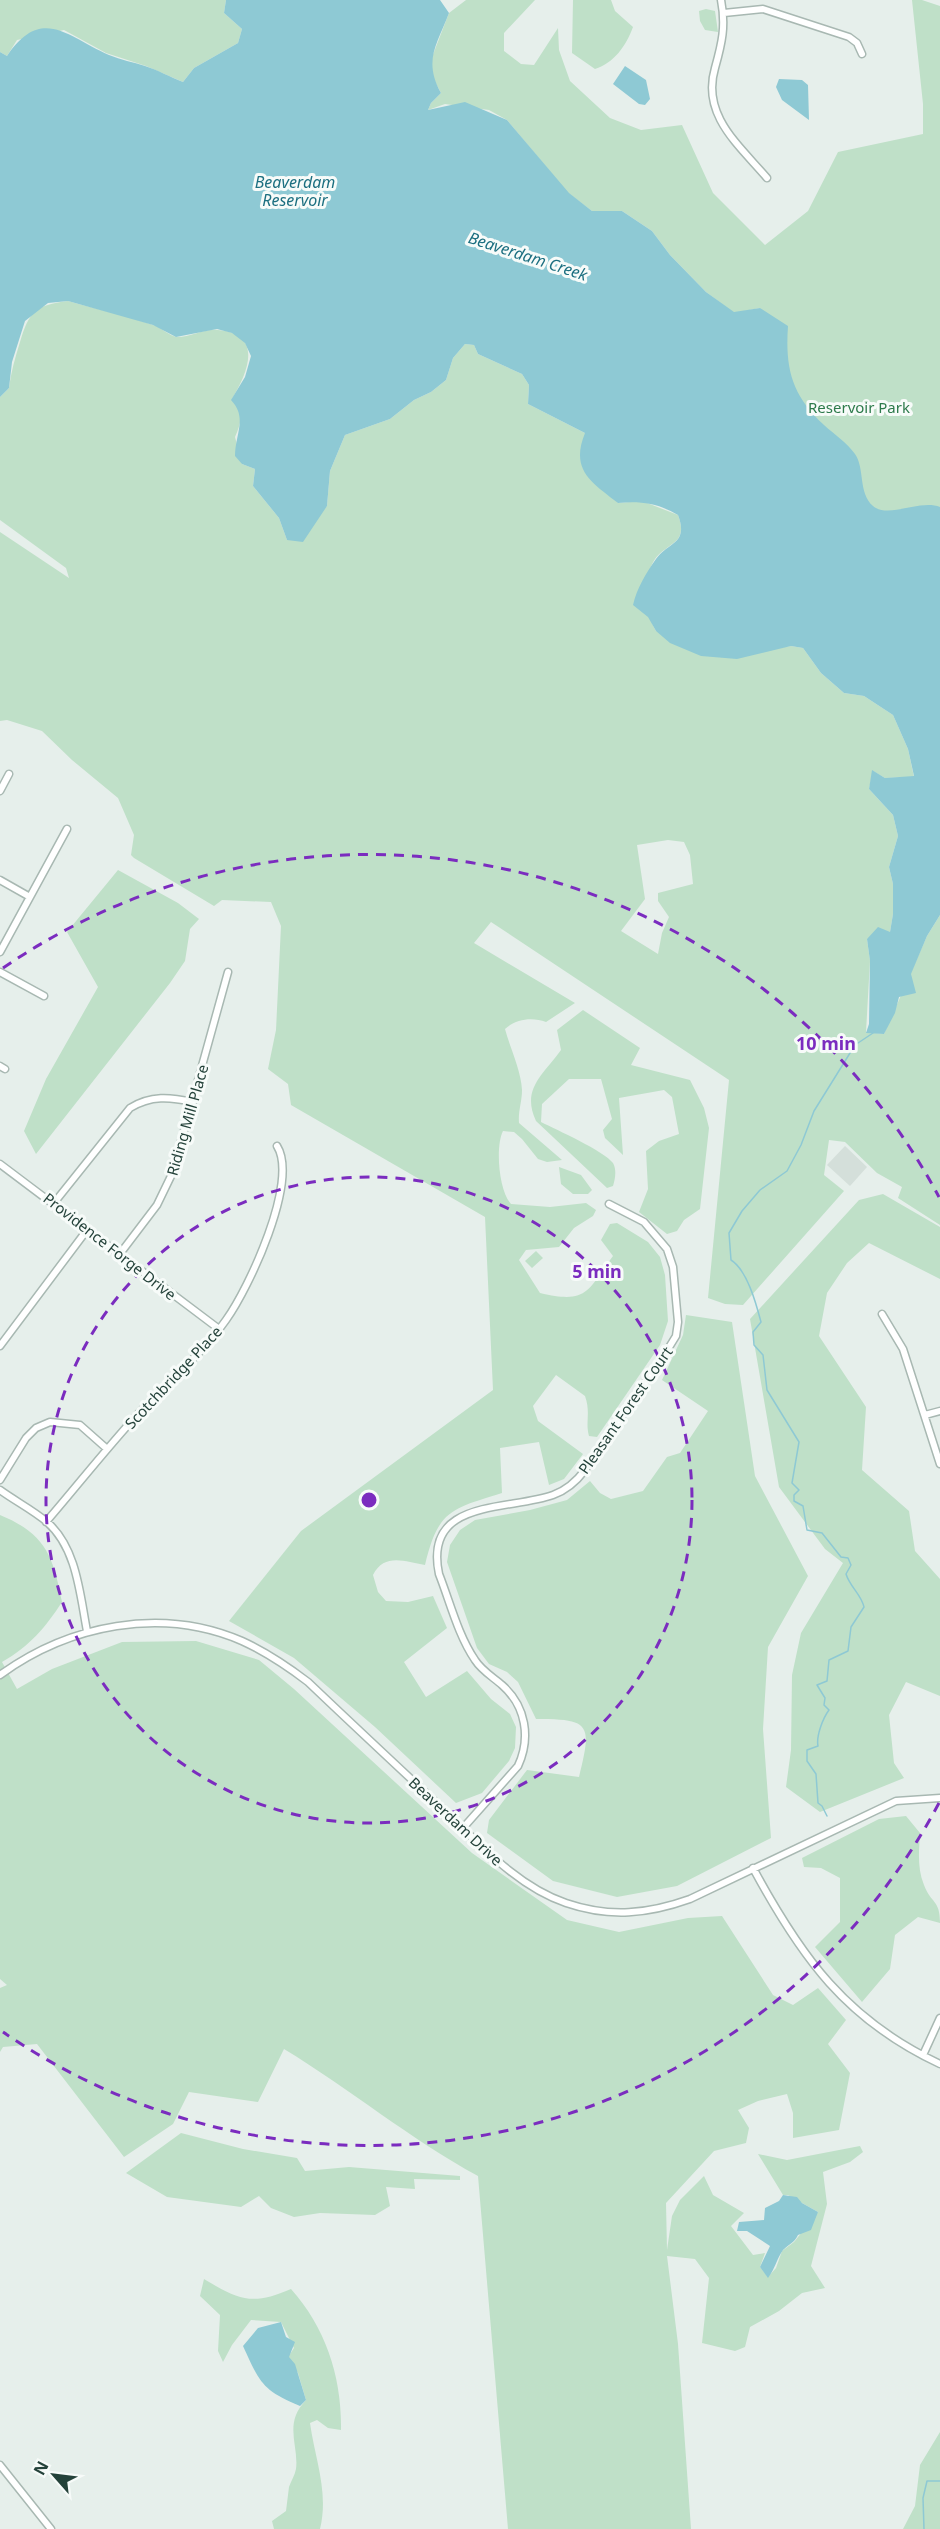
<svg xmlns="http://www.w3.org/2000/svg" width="940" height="2529" font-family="'Noto Sans',sans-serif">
	<rect width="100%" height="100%" fill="#e6efeb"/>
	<path fill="#d4dfda" d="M845,1146L867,1167L850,1186L827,1165Z"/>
	<path fill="#bfe0c8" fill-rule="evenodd" d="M0,0H226L224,13L242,29L238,43L194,68L183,82L146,66L106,53L64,30L17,40L7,56L0,52Z
		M466,0H535L504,33V51L521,64L534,65L558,28L559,50L570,81L610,118L641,130L682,125L713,193L765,245L808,211L838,152L923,134V104L912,0H922L940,6V574L838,520L760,308L734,313L706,292L670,255L652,231L622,211H592L568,193L507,120L489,110L445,104L428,110L431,103L441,93L432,76V57L449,13Z
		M573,0H611L615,11L633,27C626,46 614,63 595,69L572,53Z
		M706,9L715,11L718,32L705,30L700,21L699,11Z
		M68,301C96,309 126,315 153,325C161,327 169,336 177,337C191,337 205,328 218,330C265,334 247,374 232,399C243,413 242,422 235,437L242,464L255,469L253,486L279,518L287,540L327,506L330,471L345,435L390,419L414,400L431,392L446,380L453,358L465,344L474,345L478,354L522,374L529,385L528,404L585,433L618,503L642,501L678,515C689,544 668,542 655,559C642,579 645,612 656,631L770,649L791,646L803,648L821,673L844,693L864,696L893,715L908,749L914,777L885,778L873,771L869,789L893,815L898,836L889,867L893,884V914L890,932L867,939L870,961L866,1032L884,1034L927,936L940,915V1225L898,1198L902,1187L877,1173L845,1142L829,1140L824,1175L844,1191L743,1305L725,1304L708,1298L729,1080L491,922L474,943L575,1003L546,1022C532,1017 516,1019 505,1029C510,1048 521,1070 522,1090C522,1102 518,1111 519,1123L562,1160L547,1162L538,1159L522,1139L514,1132L503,1131C495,1147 499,1191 511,1204L550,1207L586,1203L596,1210L593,1216L574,1228L559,1247L526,1250L519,1260L540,1293C587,1304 587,1292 613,1256L601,1240L610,1224L617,1223L648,1242L660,1257L665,1275L668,1321L660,1345L597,1437L589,1436C585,1422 591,1413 585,1396L556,1375L533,1406L538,1421L583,1454L564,1479L549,1485L539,1442L500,1448L502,1493C451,1509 438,1510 425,1565C404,1561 384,1553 373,1575L378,1592L386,1601L408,1602L433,1596L447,1628L404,1662L426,1697L467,1671L491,1699L510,1714L516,1727L515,1748L509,1761L482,1793L456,1803L375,1727L294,1658L229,1621L301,1531L493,1390L485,1217L291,1105L288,1084L268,1069L276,1030L281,926L271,902L222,900L214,906L134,858L131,855L134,835L118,798L72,760L42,731L7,720L0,721V532L69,578L66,568L0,520V397L9,388C11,372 15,358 20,342C29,312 35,305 68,301ZM668,840L684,842L690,855L693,884L658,893V901L669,917L662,933L658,954L621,931L645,899L637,845Z
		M118,870L178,903L199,919L190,929L185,961L170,983L36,1154L24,1131L46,1079L98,987L67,932Z
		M583,1010L640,1048L631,1065L690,1080L704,1108L709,1128L700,1209L684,1220L677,1231L667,1234L639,1212L648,1189L646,1151L659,1141L679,1134L672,1097L664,1090L619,1098L623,1155L605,1138L603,1130L612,1119L601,1079H569L542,1104L541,1122C557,1130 604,1151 613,1163C617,1170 615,1179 613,1186L607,1188L536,1121C521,1089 543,1075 561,1050L557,1030Z
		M559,1167L581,1175L592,1190L588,1194H573L561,1184Z
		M883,1194L940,1227V1279L869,1243L847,1263L827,1293L819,1336L866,1407L862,1470L909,1511L915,1551L940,1579V1696L906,1682L889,1715L894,1763L904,1778L820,1812L786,1787L791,1750L792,1675L801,1633L843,1563L825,1549L779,1487L750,1319L859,1200Z
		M536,1251L543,1258L532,1268L525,1261Z
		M686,1315L732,1322L755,1476L808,1576L768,1647L763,1729L771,1838L677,1886L617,1897L553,1881L487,1833L489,1820L527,1770L579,1777C592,1724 591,1719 536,1719L518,1682L507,1672L489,1664L477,1648L447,1562L450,1545L460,1530L475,1520L530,1510L567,1500L590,1481L600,1493L611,1499L643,1491L667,1457L680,1453L708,1411L662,1380L683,1335Z
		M0,1515C46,1534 53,1556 62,1602C45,1628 30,1646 2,1662L17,1689L52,1669L122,1642L196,1641L259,1660L294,1689L472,1853L567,1920L619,1932L688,1918L722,1916L773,1995L793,2005L818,1988L846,2020L828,2044L850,2073L839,2130L793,2138V2113L787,2094L758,2101L738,2110L749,2128L746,2143L714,2151L666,2203L667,2250L672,2216L680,2200L704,2176L713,2195L744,2213L731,2226L753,2255L765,2253L760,2267L768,2277L776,2268L782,2251L794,2242L818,2212L788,2195H783L758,2154L787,2160L860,2146L863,2152L850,2162L823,2172L827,2204L811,2266L825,2288L802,2293L779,2311L750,2327L745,2347L735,2351L702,2343L709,2278L695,2259L667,2256L678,2344L691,2529H508L478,2176C410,2139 350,2089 284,2049L258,2102L189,2092L173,2124L124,2157L37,2044L3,2047L0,2052V1988L7,1985L0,1979Z
		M906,1816L920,1833C919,1851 917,1868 924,1885C931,1904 940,1899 940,1923L918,1917L895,1935L890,1969L862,2002L815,1947L840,1922V1878L821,1868L804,1867L802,1858L879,1819Z
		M181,2133L243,2149L297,2158L305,2171L349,2167L460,2176V2180L414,2179L415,2189L386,2187L390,2206L375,2215L320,2213L294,2217L271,2208L259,2196L241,2207L167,2197L126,2173Z
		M204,2279C239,2300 252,2306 291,2289C326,2328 342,2378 341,2430L328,2428L317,2420L310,2423C315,2459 329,2492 320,2529H274L272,2521L286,2511C287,2503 288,2495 289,2487C291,2481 295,2475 296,2469C299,2445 283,2424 306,2400L298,2373L288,2357L294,2348L281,2322L251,2320L232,2345L223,2362L218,2351L220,2315L200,2296Z
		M940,2432V2529H903L915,2506L920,2465Z"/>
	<path fill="#8ec9d4" d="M226,0H440L449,13C437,45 423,60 441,93L431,103L428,110L465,102L507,120L569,193L592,211H622L652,231L670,255L706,292L734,312L760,308L788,326C785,369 792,395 824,425C834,434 847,443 855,454C865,468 858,493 873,506C888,519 920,499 940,507V915L927,936L911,974L916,993L899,997L895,1013L884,1034L866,1033L869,1024L870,961L867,939L878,927L890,932L893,914V884L889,867L898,836L893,815L869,789L872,770L885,778L914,776L908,749L893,715L864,696L844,693L821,673L803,648L791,646L737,659L701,656L670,643L656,631L648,617L633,605C637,588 646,573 656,559C668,542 689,544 678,515C657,503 641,501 618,503C591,482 570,470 585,433L528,404L529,385L522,374L478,354L474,345L465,344L453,358L446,380L431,392L414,400L390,419L345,435L330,471L327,506L303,542L287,540L279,518L253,486L255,469L242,464L235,456C235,434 248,418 231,400L245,377L251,356L245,343L232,333L217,329L176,337L153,325L68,301L48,303L25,321L12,362L9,388L0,397V52L7,56C42,4 69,38 109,55C121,60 133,62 145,66C158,70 170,77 183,82L194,68L238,43L242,29L224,13Z
		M625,66L646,80L650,99L645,105L639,104L613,84Z
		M779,79L802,80L808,85L809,120L782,100L776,87Z
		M783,2195L797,2197L802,2203L818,2212L811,2230L798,2235C794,2243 789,2244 783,2250C777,2258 775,2269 768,2278L760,2267L770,2246L747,2231H737L739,2222L764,2220L765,2208L779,2201Z
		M281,2322L286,2337L295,2342L289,2357L295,2364L306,2400L300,2406C262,2390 260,2383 243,2346L258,2328Z"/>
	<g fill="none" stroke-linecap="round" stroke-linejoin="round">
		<path stroke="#8ec9d4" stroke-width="1.5" d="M827,1816L822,1806L818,1803L816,1774L807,1761V1750L818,1746C816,1736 823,1718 829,1710L824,1705L825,1698L817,1685L827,1681L829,1660L848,1651L851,1627L864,1607C861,1594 850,1587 846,1574L851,1565L848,1558L841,1557L822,1533L807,1530L803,1506L794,1501V1495L799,1490L792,1483L799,1442L767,1390L763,1355L754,1345L753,1332L761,1322C756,1303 747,1270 731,1260L729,1233L742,1211L760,1190L787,1171L801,1145L814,1111L855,1045L873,1033
			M924,2529L923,2498L927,2481H940"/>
		<defs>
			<path id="minor" d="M721,0C726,26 722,43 715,68C701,115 739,145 767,178
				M724,13L763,9L849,37L857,43L862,54
				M0,791L9,774
				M0,880L30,897
				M0,952L67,829
				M0,972L44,996
				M0,1066L5,1069
				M0,1164L219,1329
				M54,1203L130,1108C151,1095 170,1097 193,1102
				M119,1255L157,1205L172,1174L228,972
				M882,1314L903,1349L940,1464
				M0,1346L87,1230
				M925,1415L940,1411
				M0,1480L26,1438L36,1428L50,1422L80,1425L106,1448
				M0,1490C15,1501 33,1510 47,1522C77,1548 80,1595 87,1631
				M46,1522C77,1486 106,1449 138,1414C167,1384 202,1354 226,1320C249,1288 299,1181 277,1146
				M0,1675C69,1625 161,1606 242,1641C266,1652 287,1666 308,1682C352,1724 396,1765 441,1807C478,1842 516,1886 566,1903C610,1918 648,1914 690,1899L896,1801L940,1798
				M463,1828L518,1766C531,1738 526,1706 502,1685C493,1677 482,1671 475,1660C458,1635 450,1602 439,1574C423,1498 508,1511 553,1495C567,1490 576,1482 585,1470L668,1349L676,1336L678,1322L673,1267L667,1249L644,1222L609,1204
				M753,1868C801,1957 846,2020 940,2064
				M923,2055L940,2018
				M0,2465L51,2529"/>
		</defs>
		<use href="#minor" stroke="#a8b8b2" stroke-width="9"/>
		<use href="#minor" stroke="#fff" stroke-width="6"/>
	</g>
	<g fill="none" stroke="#7b2cbf" stroke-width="3" stroke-dasharray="10 8">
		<circle cx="369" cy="1500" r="323"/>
		<path d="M939 1803A646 646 0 0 1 3 2032M3 968A646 646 0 0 1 939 1197"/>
	</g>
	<g text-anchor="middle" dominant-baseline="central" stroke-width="6" stroke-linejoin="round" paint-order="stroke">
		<g font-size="15" fill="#2d7a4b" stroke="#f7fbf9">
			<text x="859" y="407">Reservoir Park</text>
		</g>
		<g font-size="15" fill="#24423a" stroke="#f7fbf9">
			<text transform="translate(187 1120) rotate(-74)">Riding Mill Place</text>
			<text transform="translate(110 1246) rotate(38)">Providence Forge Drive</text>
			<text transform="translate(173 1377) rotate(-47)">Scotchbridge Place</text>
			<text transform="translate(625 1410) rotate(-55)">Pleasant Forest Court</text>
			<text transform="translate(456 1821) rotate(43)">Beaverdam Drive</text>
		</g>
		<g font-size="16" font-style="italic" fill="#1c6f80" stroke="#f7fbf9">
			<text x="295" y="182">Beaverdam<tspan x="295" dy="18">Reservoir</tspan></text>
			<text transform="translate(528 256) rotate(18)">Beaverdam Creek</text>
		</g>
	</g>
	<circle cx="369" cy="1500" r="9" fill="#7b2cbf" stroke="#f7fbf9" stroke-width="3"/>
	<g font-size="18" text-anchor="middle" font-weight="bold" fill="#7b2cbf" stroke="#f7fbf9" stroke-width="6" stroke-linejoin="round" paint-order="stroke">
		<text x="826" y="1050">10 min</text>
		<text x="597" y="1278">5 min</text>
	</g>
	<g transform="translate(54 2475) rotate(298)" stroke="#f7fbf9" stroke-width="4.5" paint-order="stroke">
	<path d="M0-4.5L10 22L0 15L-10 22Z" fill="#24423a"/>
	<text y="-9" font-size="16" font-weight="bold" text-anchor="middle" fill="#24423a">N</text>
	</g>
</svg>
